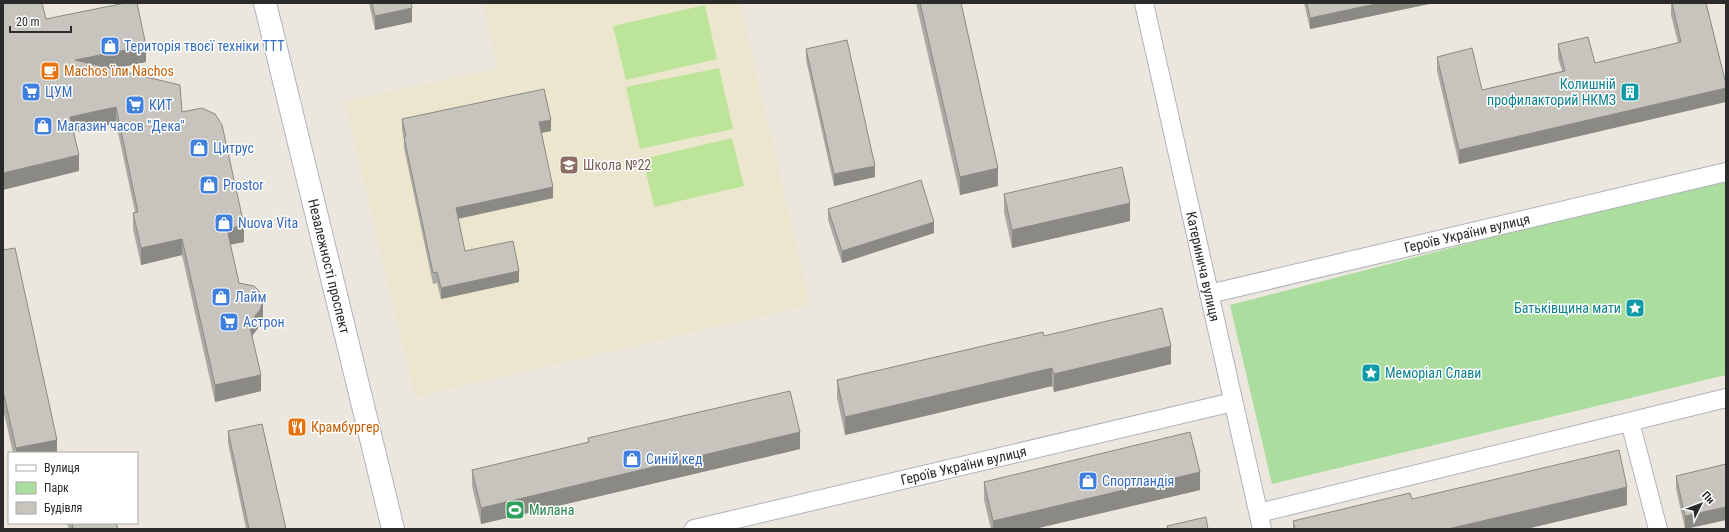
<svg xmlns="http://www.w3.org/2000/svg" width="1729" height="532" font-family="'Roboto Condensed',sans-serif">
	<rect width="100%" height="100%" fill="#ece7de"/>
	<path fill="#ece6ce" d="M483,3H740L810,305L415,397L345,101L498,69Z"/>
	<path fill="#abde9e" d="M1726,177V375L1272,484L1230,305Z"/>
	<path fill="#bce59a" d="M705,5L717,59L626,80L613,26Z
		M719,68L733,129L640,149L626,87Z
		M732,138L744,186L654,207L643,159Z"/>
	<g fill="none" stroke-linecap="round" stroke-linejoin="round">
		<defs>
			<g id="street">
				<path id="s1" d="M1144,3L1262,529"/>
				<path id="s2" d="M1209,294L1726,172"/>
				<path d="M1630,422L1658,529"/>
				<path d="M1259,513L1726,398"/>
				<path id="s3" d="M694,529L1233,402"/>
			</g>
			<g id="secondary">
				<path id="s4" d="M265,3L393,529"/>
			</g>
		</defs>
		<use href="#street" stroke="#b1b2bd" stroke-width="20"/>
		<use href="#secondary" stroke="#b1b2bd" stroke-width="24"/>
		<use href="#street" stroke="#fff" stroke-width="18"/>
		<use href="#secondary" stroke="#fff" stroke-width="22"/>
	</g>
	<path fill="#aba9a3" d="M369,3H411L412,22L375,30Z
		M916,3H961L998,186L960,195Z
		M1304,3H1429V4L1310,29Z
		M1671,3H1706L1726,84L1459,164L1437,71V57L1482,90L1562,71L1558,58V44L1595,63L1678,43L1671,15Z
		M46,19L146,62L112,69L182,112L244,242L230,245L239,283L263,318L260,326L252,336L261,391L215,402L182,255L141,265L133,229V213L135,212L116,123L74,133L79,171Z
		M806,49L875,177L834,186L806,60Z
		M402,119L551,131L542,133L553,198L458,219L465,251L519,282L441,299L437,283L433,284L404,148V139L402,131Z
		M1004,194L1130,221L1012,248L1004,212Z
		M828,209L934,233L842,263L828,220Z
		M3,250L57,453H13L3,409Z
		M1044,336L1171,364L1054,392L1052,386L845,435L837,398V380Z
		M228,431L286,529H246L228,443Z
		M588,438L800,449L481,524L472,486V470L588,443Z
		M1676,476L1726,520L1685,529L1676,489Z
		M984,482L1200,490L1034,529H991L984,500Z
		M1412,499L1627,505L1526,529H1293V521Z
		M67,523H116L118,529H69Z"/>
	<path fill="#8b8984" d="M1380,3H1429V4L1310,29V18Z
		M412,8V22L375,30V16Z
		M146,46V62L75,77V60Z
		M1726,88V102L1459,164V150Z
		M116,107V123L70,133V117Z
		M551,120V131L539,133V122Z
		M79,155V171L3,190V173Z
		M875,166V177L834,186V174Z
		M998,168V186L960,195V177Z
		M553,187V198L456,219V208Z
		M1130,203V221L1012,248V230Z
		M934,222V233L842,263V251Z
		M244,225V242L227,245V229Z
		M182,239V255L141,265V248Z
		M519,271V282L441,299V288Z
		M263,301V318L260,326L249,339V323Z
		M1171,346V364L1054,392V374Z
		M1052,368V386L845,435V417Z
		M261,375V391L215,402V385Z
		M800,432V449L481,524V508Z
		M57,440V453H16V448Z
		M1200,472V490L1034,529H993V521Z
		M1627,487V505L1526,529H1448Z
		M1726,507V520L1685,529V516Z"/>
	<path fill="#c7c4bd" stroke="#8b8984" d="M3,3H42L46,19L125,3H137L146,46L75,60L180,85L182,112L202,108L215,114L222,125L244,225L227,229L239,283L254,286L260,292L263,301L260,310L249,323L261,375L215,385L182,239L141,248L133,213L138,212L116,107L70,117L79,155L3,173Z
		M372,3H411L412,8L375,16Z
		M920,3H961L998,168L960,177Z
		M1307,3H1380L1310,18Z
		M1672,3H1706L1726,84V88L1459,150L1437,57L1472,48L1482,90L1565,71L1558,44L1588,37L1595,63L1681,42Z
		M847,40L875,166L834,174L806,49Z
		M544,89L551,120L539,122L553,187L456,208L465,251L513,241L519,271L441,288L437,272L433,273L404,137L406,136L402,119Z
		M1122,167L1130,203L1012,230L1004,194Z
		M921,180L934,222L842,251L828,209Z
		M15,248L57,440L16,448L3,391V250Z
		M1162,308L1171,346L1054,374L1052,368L845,417L837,380L1043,332L1044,336Z
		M790,391L800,432L481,508L472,470L589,442L588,438Z
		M262,424L286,529H249L228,431Z
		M1190,432L1200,472L993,521L984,482Z
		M1619,450L1627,487L1448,529H1295L1293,521L1410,493L1412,499Z
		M1726,464V507L1685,516L1676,476Z
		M1206,517L1208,529H1168L1167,526Z
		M72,523H116L118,529H73Z"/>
	<defs>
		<symbol id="shop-square" viewBox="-11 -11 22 22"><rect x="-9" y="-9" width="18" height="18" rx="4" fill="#3f7fe0" stroke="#fff"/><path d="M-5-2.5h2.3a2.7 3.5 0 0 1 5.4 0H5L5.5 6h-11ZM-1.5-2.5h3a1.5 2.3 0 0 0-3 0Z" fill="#fff"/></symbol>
		<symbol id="cafe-square" viewBox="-11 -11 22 22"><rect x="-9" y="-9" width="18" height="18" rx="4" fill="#e8710a" stroke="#fff"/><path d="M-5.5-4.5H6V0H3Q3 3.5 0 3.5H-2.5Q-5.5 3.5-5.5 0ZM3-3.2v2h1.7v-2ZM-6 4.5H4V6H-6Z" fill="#fff"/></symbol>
		<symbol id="supermarket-square" viewBox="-11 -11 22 22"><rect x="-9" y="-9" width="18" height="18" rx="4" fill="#3f7fe0" stroke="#fff"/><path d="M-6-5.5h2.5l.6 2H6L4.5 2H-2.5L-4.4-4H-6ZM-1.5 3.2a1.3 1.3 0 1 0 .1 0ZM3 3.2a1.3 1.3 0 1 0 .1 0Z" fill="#fff"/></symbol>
		<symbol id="building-square" viewBox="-11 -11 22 22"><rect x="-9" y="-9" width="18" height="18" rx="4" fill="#0f9aa8" stroke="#fff"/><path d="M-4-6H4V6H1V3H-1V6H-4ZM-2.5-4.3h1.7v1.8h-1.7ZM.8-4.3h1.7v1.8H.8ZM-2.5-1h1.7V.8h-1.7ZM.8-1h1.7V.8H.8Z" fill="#fff"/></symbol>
		<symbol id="school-square" viewBox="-11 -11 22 22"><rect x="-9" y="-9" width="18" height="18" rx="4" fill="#8d6e63" stroke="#fff"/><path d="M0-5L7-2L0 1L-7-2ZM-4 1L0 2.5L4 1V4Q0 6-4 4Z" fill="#fff"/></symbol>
		<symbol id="sight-square" viewBox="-11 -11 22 22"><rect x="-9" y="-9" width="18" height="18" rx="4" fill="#0f9aa8" stroke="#fff"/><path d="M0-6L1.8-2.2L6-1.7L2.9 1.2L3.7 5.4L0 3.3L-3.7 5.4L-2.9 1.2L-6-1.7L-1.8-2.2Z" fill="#fff"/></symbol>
		<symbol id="restaurant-square" viewBox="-11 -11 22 22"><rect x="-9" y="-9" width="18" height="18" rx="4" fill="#e8710a" stroke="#fff"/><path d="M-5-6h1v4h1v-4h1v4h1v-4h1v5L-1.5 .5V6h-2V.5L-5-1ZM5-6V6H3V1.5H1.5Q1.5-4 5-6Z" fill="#fff"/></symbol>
		<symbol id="stadium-square" viewBox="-11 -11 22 22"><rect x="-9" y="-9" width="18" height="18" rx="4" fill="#2e9e5b" stroke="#fff"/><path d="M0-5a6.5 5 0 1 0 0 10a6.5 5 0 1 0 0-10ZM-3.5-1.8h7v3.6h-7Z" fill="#fff"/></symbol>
	</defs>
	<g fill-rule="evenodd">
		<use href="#shop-square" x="99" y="35" width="22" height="22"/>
		<use href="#cafe-square" x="39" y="60" width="22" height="22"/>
		<use href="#supermarket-square" x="20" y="81" width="22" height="22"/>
		<use href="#building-square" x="1619" y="81" width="22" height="22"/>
		<use href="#supermarket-square" x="124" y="94" width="22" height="22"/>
		<use href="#shop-square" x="32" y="115" width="22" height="22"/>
		<use href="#shop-square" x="188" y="137" width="22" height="22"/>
		<use href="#school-square" x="558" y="154" width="22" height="22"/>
		<use href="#shop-square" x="198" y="174" width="22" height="22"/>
		<use href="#shop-square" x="213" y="212" width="22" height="22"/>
		<use href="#shop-square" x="210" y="286" width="22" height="22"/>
		<use href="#sight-square" x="1624" y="297" width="22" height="22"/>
		<use href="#supermarket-square" x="218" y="311" width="22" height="22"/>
		<use href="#sight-square" x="1360" y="362" width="22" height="22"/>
		<use href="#restaurant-square" x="286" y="416" width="22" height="22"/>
		<use href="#shop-square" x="621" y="448" width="22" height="22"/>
		<use href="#shop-square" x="1077" y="470" width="22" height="22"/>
		<use href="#stadium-square" x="504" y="499" width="22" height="22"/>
	</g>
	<g text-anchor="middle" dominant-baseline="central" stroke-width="3" stroke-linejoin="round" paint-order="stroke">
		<g font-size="14" fill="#366cbe" stroke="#fff" text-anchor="start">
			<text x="124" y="46">Територія твоєї техніки ТТТ</text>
			<text x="45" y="92">ЦУМ</text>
			<text x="149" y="105">КИТ</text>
			<text x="57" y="126">Магазин часов "Дека"</text>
			<text x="213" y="148">Цитрус</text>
			<text x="223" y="185">Prostor</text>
			<text x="238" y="223">Nuova Vita</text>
			<text x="235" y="297">Лайм</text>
			<text x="243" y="322">Астрон</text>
			<text x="646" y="459">Синій кед</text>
			<text x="1102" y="481">Спортландія</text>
		</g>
		<g font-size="14" fill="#c56008" stroke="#fff" text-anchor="start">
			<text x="64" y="71">Machos їли Nachos</text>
			<text x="311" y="427">Крамбургер</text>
		</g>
		<g font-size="14" fill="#0d838f" stroke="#fff" text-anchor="end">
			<text x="1616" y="84">Колишній<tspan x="1616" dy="16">профилакторий НКМЗ</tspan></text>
			<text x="1621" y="308">Батьківщина мати</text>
			<text x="1385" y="373" text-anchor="start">Меморіал Слави</text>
		</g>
		<g font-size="14" fill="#785e54" stroke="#fff" text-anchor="start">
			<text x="583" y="165">Школа №22</text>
		</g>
		<g font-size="14" fill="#2b2b2b" stroke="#fff">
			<text stroke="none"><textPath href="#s2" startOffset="265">Героїв України вулиця</textPath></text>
			<text stroke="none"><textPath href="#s4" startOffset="271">Незалежності проспект</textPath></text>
			<text stroke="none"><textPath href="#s1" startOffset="270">Катеринича вулиця</textPath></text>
			<text stroke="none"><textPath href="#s3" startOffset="277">Героїв України вулиця</textPath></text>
		</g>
		<g font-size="14" fill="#27864d" stroke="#fff" text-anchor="start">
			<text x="529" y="510">Милана</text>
		</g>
	</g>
	<rect width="1729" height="532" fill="none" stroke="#2b2b2b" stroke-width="8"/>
	<rect x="8" y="452" width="130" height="72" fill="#ffffff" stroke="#aaaaaa"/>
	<rect x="16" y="465" width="20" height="6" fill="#ffffff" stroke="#aaaaaa"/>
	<text x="44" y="472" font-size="12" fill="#2b2b2b">Вулиця</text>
	<rect x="16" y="482" width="20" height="12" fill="#abde9e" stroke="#aaaaaa"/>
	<text x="44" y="492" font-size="12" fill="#2b2b2b">Парк</text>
	<rect x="16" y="502" width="20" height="12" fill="#c7c4bd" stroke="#aaaaaa"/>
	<text x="44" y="512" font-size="12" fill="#2b2b2b">Будівля</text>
	<g transform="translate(1701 504) rotate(48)" stroke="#ffffff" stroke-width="3" paint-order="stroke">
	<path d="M0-3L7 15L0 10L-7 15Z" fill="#2b2b2b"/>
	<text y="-6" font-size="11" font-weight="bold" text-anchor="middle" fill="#2b2b2b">Пн</text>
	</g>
	<path d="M10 26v6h61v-6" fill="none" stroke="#2b2b2b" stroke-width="2"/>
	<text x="16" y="26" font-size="12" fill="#2b2b2b" stroke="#ffffff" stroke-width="3" paint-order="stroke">20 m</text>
</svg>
